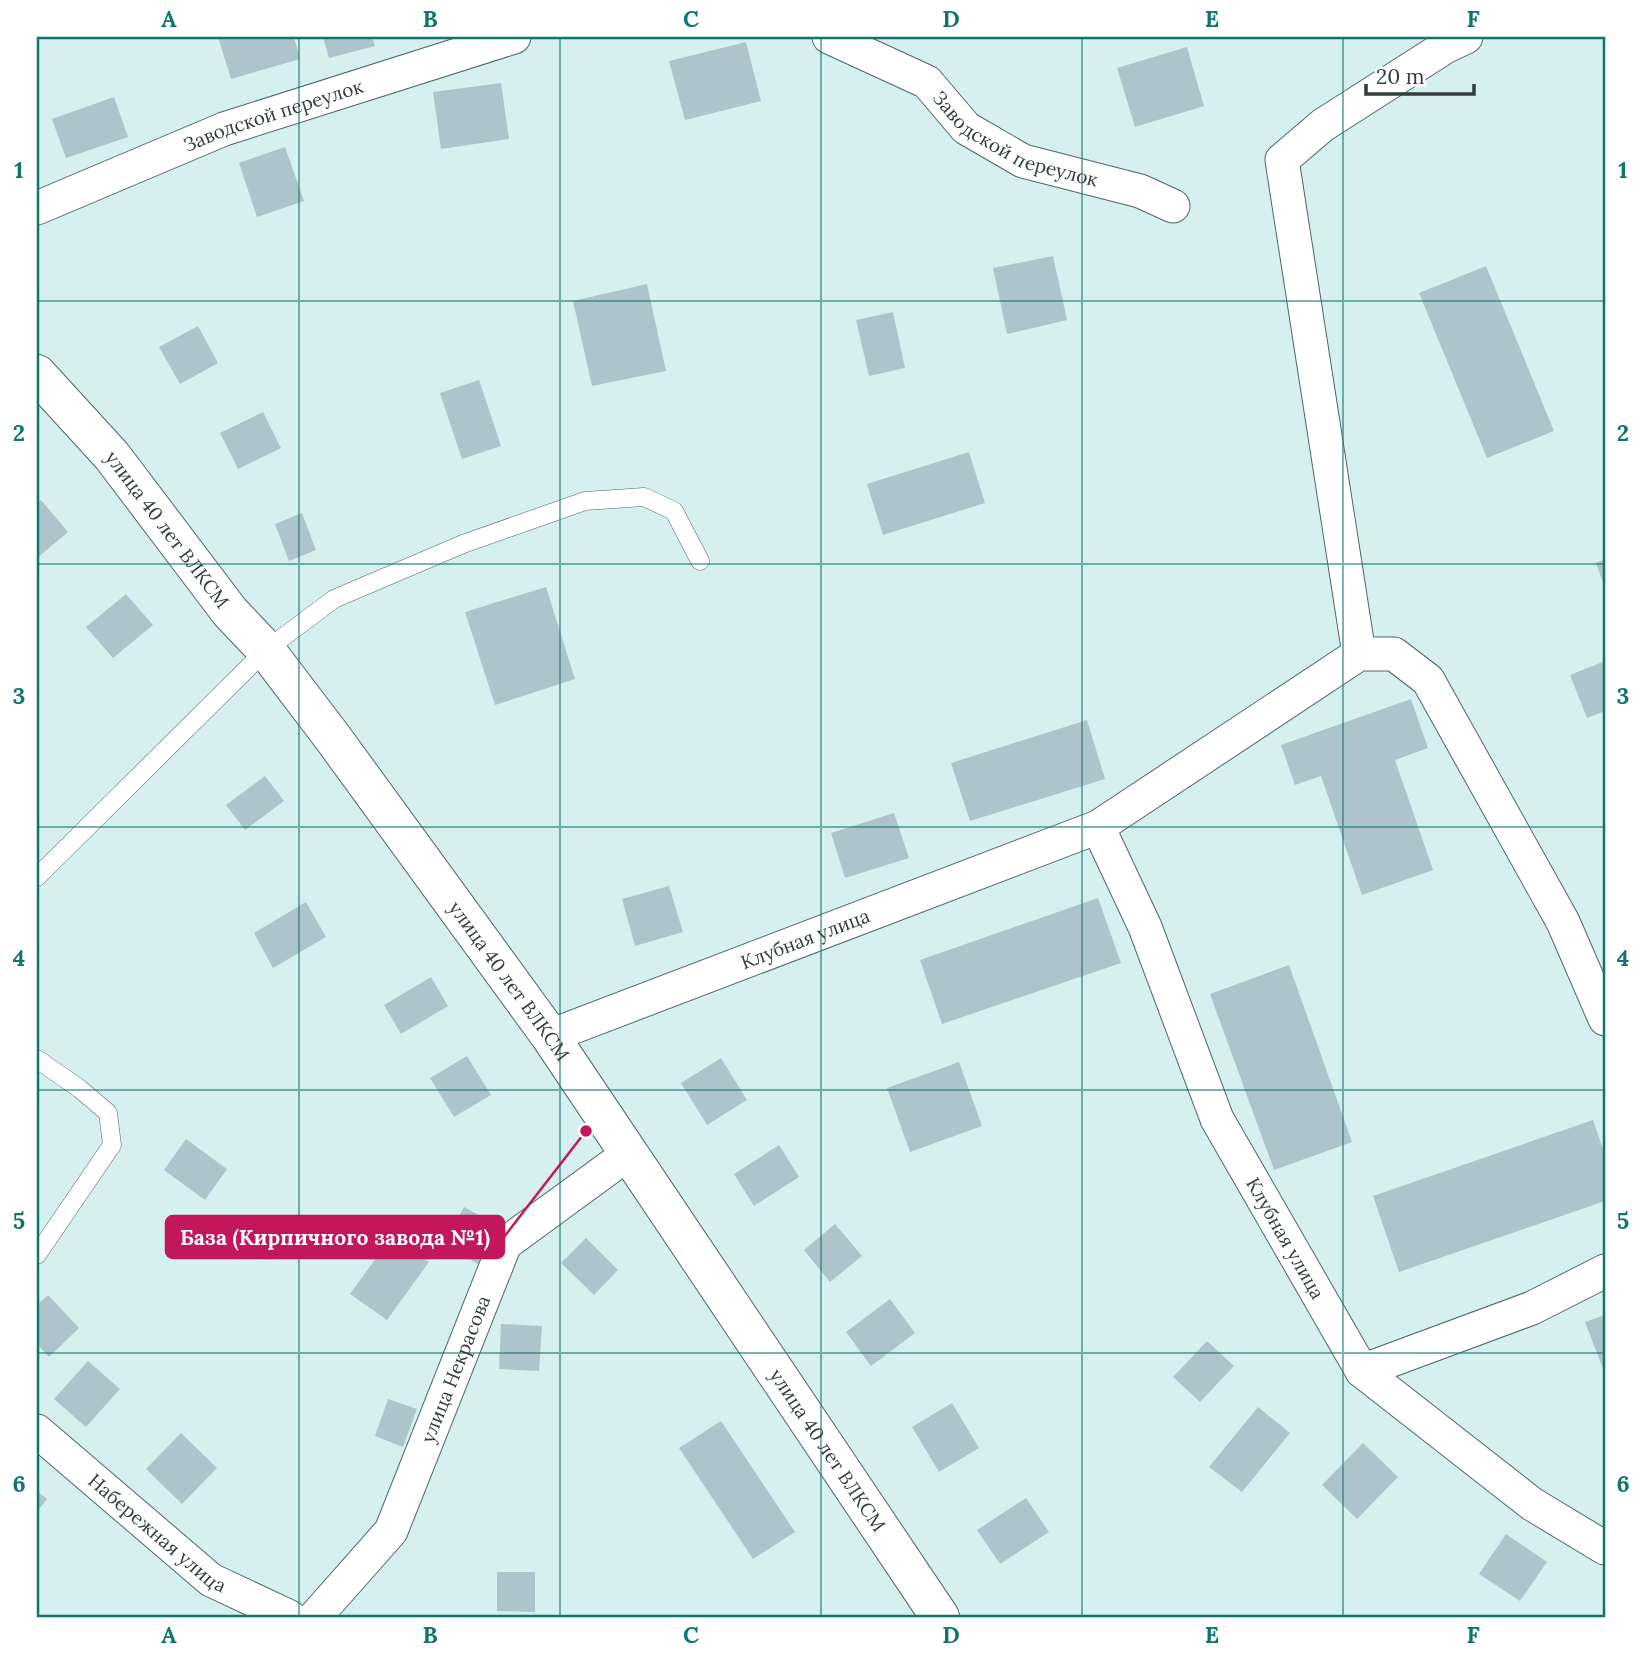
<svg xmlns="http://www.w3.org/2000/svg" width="1642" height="1654" font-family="Lora,serif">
	<rect width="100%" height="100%" fill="#d6f0f0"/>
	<path fill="#aec4cd" d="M218,37H294L300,59L231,79Z
		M323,37H372L375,46L329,58Z
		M746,42L761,101L685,120L669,61Z
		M1187,47L1204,106L1135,127L1117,68Z
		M501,83L509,139L441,149L433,92Z
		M114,97L128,137L66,158L52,119Z
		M285,147L304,201L257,217L239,163Z
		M1053,256L1067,320L1007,334L993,268Z
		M1486,266L1554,431L1487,458L1419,293Z
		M647,284L666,371L592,386L573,301Z
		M893,312L905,368L869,376L856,320Z
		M198,326L218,363L180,384L159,347Z
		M479,380L501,446L462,459L440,393Z
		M263,412L281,448L238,469L220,433Z
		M969,452L985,503L883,535L867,484Z
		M41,500L68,532L37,558V504Z
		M302,513L316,550L289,561L275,524Z
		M1605,559V588L1596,563Z
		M546,587L575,679L495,705L465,612Z
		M126,594L153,625L113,658L86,627Z
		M1605,661V711L1587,718L1570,675Z
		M1411,699L1428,748L1395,760L1433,870L1362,895L1321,776L1295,785L1281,745Z
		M1087,720L1105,779L970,821L951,763Z
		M265,776L284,801L245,830L226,805Z
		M894,813L909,858L845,878L831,833Z
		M669,886L683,932L635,946L622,899Z
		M1098,898L1121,963L942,1024L920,960Z
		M306,902L326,937L273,968L254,933Z
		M1289,965L1352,1142L1274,1170L1210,994Z
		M431,977L448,1006L401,1034L384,1005Z
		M467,1056L491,1095L454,1117L430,1078Z
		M721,1058L747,1100L707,1125L681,1083Z
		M959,1062L982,1126L910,1152L887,1088Z
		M1593,1120L1605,1155V1201L1399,1272L1373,1196Z
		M186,1139L227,1169L205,1200L164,1170Z
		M779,1145L799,1177L754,1206L734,1174Z
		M464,1207L499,1226L478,1264L443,1245Z
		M835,1224L862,1256L830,1282L804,1250Z
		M392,1236L429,1262L387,1320L350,1294Z
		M586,1238L618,1270L594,1295L561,1263Z
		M48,1295L79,1328L49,1357L37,1344V1305Z
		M890,1299L915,1333L871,1366L846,1332Z
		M1605,1315V1374L1585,1322Z
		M501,1324L542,1326L539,1371L499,1369Z
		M1207,1341L1234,1366L1200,1402L1173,1377Z
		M88,1361L120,1389L86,1427L54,1399Z
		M388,1399L417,1409L403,1447L375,1436Z
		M952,1403L979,1448L939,1472L912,1427Z
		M1258,1407L1290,1433L1242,1492L1209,1467Z
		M721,1421L795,1532L753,1559L679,1448Z
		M181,1433L217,1468L182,1504L146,1469Z
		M1363,1443L1398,1477L1357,1519L1322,1485Z
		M37,1491L47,1499L37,1512Z
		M1026,1498L1049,1532L1000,1564L977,1530Z
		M1506,1534L1547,1562L1520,1601L1479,1574Z
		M497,1572H535V1612L497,1611Z"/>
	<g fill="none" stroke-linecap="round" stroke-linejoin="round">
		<defs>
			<path id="service" d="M37,877L266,650L334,599L463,544L585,501L644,497L674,511L700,561
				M37,1059L80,1089L108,1113L112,1145L37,1255"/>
			<g id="minor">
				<path id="s1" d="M829,37L927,82L966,128L1023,161L1140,191L1173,206"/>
				<path id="s2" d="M37,208L224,129L514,37"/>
				<path d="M1359,654L1282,160L1323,125L1445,47L1466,37"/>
				<path id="s3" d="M1098,827L1145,927L1217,1119L1362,1371L1532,1504L1605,1548"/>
				<path id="s4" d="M550,1036L1098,827L1359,654H1394L1428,680L1563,922L1605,1019"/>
				<path d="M1362,1371L1532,1308L1605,1271"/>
				<path id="s5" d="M37,1431L211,1580L290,1617"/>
				<path id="s6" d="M315,1617L391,1531L505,1244L628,1154"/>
			</g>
			<g id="tertiary">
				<path id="s7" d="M37,374L112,456L230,612L266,650L333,738L550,1036L940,1617"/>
			</g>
		</defs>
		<use href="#service" stroke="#4f6666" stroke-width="19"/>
		<use href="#minor" stroke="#4f6666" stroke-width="35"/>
		<use href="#tertiary" stroke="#4f6666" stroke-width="40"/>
		<use href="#service" stroke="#fff" stroke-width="18"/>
		<use href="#minor" stroke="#fff" stroke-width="33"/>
		<use href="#tertiary" stroke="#fff" stroke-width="38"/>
	</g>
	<path fill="none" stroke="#0f766e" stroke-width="2" stroke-opacity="0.55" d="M299,37V1617M560,37V1617M821,37V1617M1082,37V1617M1343,37V1617M37,301H1605M37,564H1605M37,827H1605M37,1090H1605M37,1353H1605"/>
	<g text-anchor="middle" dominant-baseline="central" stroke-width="6" stroke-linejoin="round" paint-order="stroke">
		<g font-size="19" fill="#333d3d" stroke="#fff">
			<text stroke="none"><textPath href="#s2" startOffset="254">Заводской переулок</textPath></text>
			<text stroke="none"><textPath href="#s1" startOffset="217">Заводской переулок</textPath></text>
			<text stroke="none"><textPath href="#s7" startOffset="203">улица 40 лет ВЛКСМ</textPath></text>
			<text stroke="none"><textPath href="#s4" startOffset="273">Клубная улица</textPath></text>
			<text stroke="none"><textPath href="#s7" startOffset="770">улица 40 лет ВЛКСМ</textPath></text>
			<text stroke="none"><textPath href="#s3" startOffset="453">Клубная улица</textPath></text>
			<text stroke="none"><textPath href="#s6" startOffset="289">улица Некрасова</textPath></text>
			<text stroke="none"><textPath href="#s7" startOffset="1337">улица 40 лет ВЛКСМ</textPath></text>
			<text stroke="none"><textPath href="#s5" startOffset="158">Набережная улица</textPath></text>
		</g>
	</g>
	<path fill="none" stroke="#c2185b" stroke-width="2.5" d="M586 1131L504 1237"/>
	<circle fill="#c2185b" stroke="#fff" stroke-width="2.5" cx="586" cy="1131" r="7"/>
	<rect fill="#c2185b" stroke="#c2185b" stroke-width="2.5" x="166" y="1216" width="338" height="42" rx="7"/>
	<g font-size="21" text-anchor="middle" font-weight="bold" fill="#fff">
		<text x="335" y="1245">База (Кирпичного завода №1)</text>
	</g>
	<rect width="1642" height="1654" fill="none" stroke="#ffffff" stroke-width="77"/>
	<path d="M1366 84v10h108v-10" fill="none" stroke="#333d3d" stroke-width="3.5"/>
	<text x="1376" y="84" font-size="21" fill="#333d3d" stroke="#ffffff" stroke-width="5" paint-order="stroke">20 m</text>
	<rect x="38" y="38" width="1566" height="1578" fill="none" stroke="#0f766e" stroke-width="2.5"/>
	<g font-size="23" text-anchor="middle" font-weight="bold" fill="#0f766e">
		<text x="169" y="27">A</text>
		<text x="430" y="27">B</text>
		<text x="691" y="27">C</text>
		<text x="951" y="27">D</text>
		<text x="1212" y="27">E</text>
		<text x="1473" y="27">F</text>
		<text x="19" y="178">1</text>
		<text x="1623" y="178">1</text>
		<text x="19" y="441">2</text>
		<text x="1623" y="441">2</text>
		<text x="19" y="704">3</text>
		<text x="1623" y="704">3</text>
		<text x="19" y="966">4</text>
		<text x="1623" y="966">4</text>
		<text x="19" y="1229">5</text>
		<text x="1623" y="1229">5</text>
		<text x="19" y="1492">6</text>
		<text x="1623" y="1492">6</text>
		<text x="169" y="1643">A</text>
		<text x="430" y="1643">B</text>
		<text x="691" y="1643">C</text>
		<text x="951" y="1643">D</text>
		<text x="1212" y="1643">E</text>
		<text x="1473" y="1643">F</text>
	</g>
</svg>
